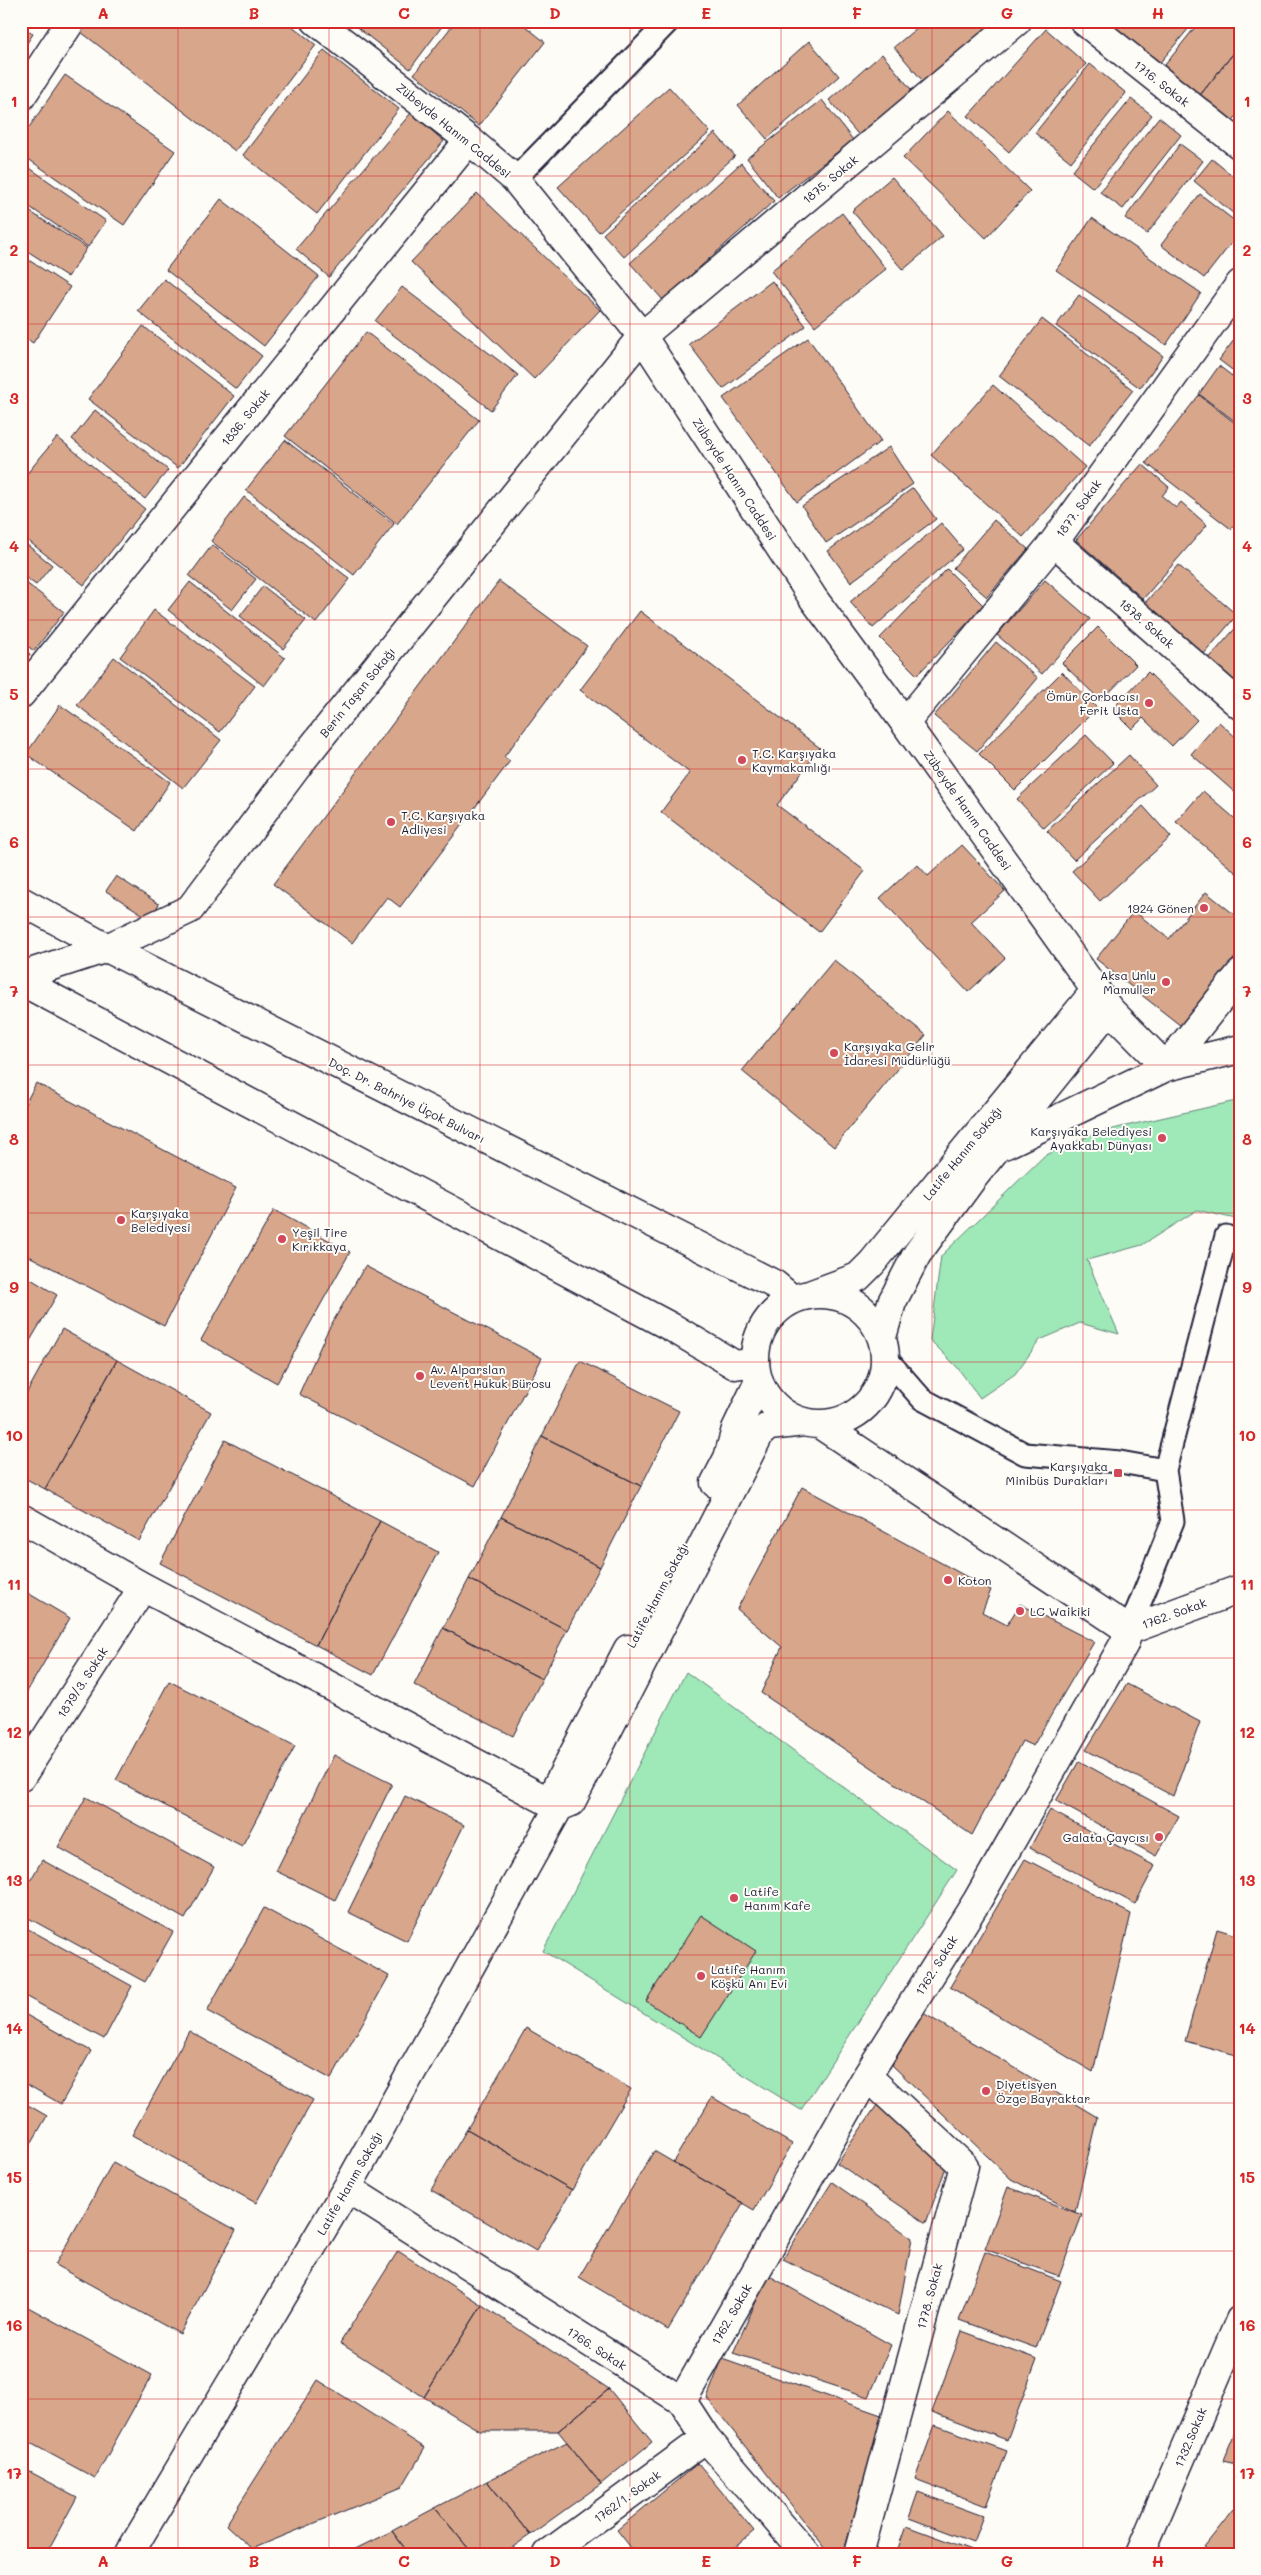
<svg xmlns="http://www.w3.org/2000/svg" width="1261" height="2575" font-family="Mali,sans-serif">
	<rect width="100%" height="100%" fill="#fdfcf7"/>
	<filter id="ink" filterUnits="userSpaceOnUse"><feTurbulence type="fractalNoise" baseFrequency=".02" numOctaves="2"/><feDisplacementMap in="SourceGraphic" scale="10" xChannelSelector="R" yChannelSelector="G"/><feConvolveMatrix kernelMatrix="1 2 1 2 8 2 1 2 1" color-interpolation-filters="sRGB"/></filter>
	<g filter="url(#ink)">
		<path fill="#9fe8b7" stroke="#608579" d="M1240,1100V1220L1197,1210L1142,1245L1087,1260L1119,1334L1080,1323L1040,1340L1015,1374L980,1398L957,1367L930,1340L941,1256L1044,1156L1095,1133Z
			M686,1672L957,1870L801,2110L543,1951Z"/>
		<path fill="#d8a68b" stroke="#22223b" d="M89,21H286L316,45L235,151L81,32Z
			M349,21H446L410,69Z
			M456,21H519L545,42L479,126L414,74Z
			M925,21H1005L927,86L894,47Z
			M1111,21H1195L1157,66L1109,24Z
			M1200,21H1239L1240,45L1197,99L1161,70Z
			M21,26L33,34L21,52Z
			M1046,29L1086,64L1009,152L968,116Z
			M809,41L839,76L767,139L738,105Z
			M1240,45V112L1229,125L1197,99Z
			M324,50L399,109L317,214L243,155Z
			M882,54L915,94L862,139L829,100Z
			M1090,64L1126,93L1071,162L1035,133Z
			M65,75L175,151L124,225L21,154V139Z
			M669,87L710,132L599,232L558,187Z
			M1131,99L1152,115L1093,188L1072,171Z
			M822,100L853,140L778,198L747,158Z
			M948,111L1030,191L986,238L903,158Z
			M411,113L444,141L329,277L296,249Z
			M1159,117L1181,135L1123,209L1100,192Z
			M715,133L735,156L624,257L603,234Z
			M1180,144L1203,161L1147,234L1125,218Z
			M1212,159L1240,182V219L1194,181Z
			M21,162L106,221L88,247L21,201Z
			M741,163L774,201L663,300L630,263Z
			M892,177L943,236L903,270L852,211Z
			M477,193L600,310L534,379L411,262Z
			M1200,194L1240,225V232L1204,278L1161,245Z
			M221,199L319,276L264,346L166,270Z
			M21,206L87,248L68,277L21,247Z
			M842,213L886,269L815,326L771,271Z
			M1092,218L1201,293L1166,345L1056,270Z
			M21,255L70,287L33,343L21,335Z
			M164,279L262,356L236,389L138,311Z
			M772,281L806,326L723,389L689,344Z
			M402,287L518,375L491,410L375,321Z
			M1079,295L1163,356L1140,388L1056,326Z
			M1042,319L1133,390L1089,446L999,376Z
			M143,326L234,396L178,468L88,399Z
			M366,332L479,420L397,524L285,436Z
			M1240,332V376L1219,360Z
			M808,338L881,441L797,502L723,398Z
			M1219,366L1240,382V425L1199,394Z
			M993,385L1085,467L1023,537L931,455Z
			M1199,395L1240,427V517L1231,529L1146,463Z
			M95,410L168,470L145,499L72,439Z
			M57,437L145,509L84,585L21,535V481Z
			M285,440L394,524L354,575L246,490Z
			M889,447L913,484L826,543L802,506Z
			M1142,464L1169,487L1162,496L1176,508L1181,502L1207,525L1143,599L1076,540Z
			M913,488L936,519L851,582L828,551Z
			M244,497L350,579L316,623L211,541Z
			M994,520L1028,549L987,597L953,568Z
			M941,523L963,549L873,628L850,602Z
			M21,540L52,565L36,585L21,574Z
			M212,545L256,579L232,610L189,576Z
			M1178,565L1237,615L1203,655L1144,604Z
			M947,569L984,606L917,675L880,638Z
			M21,579L64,612L34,651L21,641Z
			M1045,580L1090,619L1042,674L997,635Z
			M499,581L587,646L504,757L510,761L400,907L387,897L352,943L273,884Z
			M190,582L285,658L264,686L168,610Z
			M263,586L306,620L283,649L240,616Z
			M154,610L255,686L220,732L120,657Z
			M640,611L820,748L777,805L865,871L819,932L661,812L690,773L580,690Z
			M1239,624L1240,680L1234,686L1206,662Z
			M1098,627L1136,665L1101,701L1062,663Z
			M996,642L1038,678L977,751L934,716Z
			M21,647L30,654L21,666Z
			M114,657L221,740L183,788L77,705Z
			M1062,672L1097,708L1015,790L979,754Z
			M1148,672L1197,720L1172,746L1143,718L1132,729L1112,709Z
			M60,705L170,782L137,831L26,754Z
			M1219,722L1240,741V797L1191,754Z
			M1086,735L1113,763L1044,828L1017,799Z
			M1129,755L1156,785L1074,860L1047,831Z
			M1203,791L1240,823V876L1176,822Z
			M1143,806L1171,837L1100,901L1072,871Z
			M962,845L1005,891L971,922L1005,958L968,992L880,898L917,864L928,876Z
			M116,876L159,904L150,919L106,891Z
			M1206,892L1240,919V951L1181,1026L1096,959L1134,911L1169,939Z
			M834,960L926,1035L834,1147L742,1071Z
			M36,1083L236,1188L164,1326L21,1252V1112Z
			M274,1210L350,1252L277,1383L201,1340Z
			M365,1266L542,1358L475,1486L299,1394L327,1332Z
			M21,1273L57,1295L21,1356Z
			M62,1329L117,1360L45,1489L21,1476V1403Z
			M117,1360L211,1412L139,1541L45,1489Z
			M580,1361L679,1411L641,1486L542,1436Z
			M542,1436L641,1486L600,1567L501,1517Z
			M225,1440L380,1521L316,1645L160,1563Z
			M802,1487L991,1590L982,1612L1007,1625L1020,1604L1094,1642L1033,1746L1022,1741L972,1835L761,1693L782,1647L737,1609Z
			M501,1517L600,1567L567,1630L469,1579Z
			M380,1521L438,1552L373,1675L316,1645Z
			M469,1579L567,1630L542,1679L443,1628Z
			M21,1589L70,1618L21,1702Z
			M443,1628L542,1679L513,1736L414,1685Z
			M169,1681L295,1746L242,1846L116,1780Z
			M1127,1684L1200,1722L1173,1796L1086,1750Z
			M334,1755L392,1784L335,1900L276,1871Z
			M1079,1761L1179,1816L1156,1856L1056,1801Z
			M405,1796L464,1825L407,1941L348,1912Z
			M86,1797L214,1867L185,1919L58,1847Z
			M1050,1810L1155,1866L1135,1904L1030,1848Z
			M1025,1859L1131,1914L1093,2072L950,1987Z
			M42,1860L173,1932L145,1982L21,1914V1897Z
			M264,1908L389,1976L331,2079L207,2011Z
			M701,1915L756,1951L701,2037L646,2001Z
			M21,1925L132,1986L104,2039L21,1994Z
			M1217,1929L1240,1936V2056L1185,2041Z
			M21,2012L91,2051L61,2104L21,2081Z
			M923,2013L1097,2117L1075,2212L1011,2179L892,2065Z
			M526,2028L631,2089L572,2190L467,2129Z
			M189,2031L313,2100L256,2203L132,2135Z
			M712,2097L792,2144L754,2210L673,2162Z
			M21,2101L47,2116L21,2161Z
			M877,2105L946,2167L926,2223L837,2163Z
			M467,2129L572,2190L536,2251L431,2190Z
			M654,2151L743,2203L668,2330L579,2277Z
			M113,2162L236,2230L180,2334L55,2265Z
			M832,2182L912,2238L898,2315L783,2259Z
			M1008,2187L1082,2215L1059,2276L985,2249Z
			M398,2251L482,2305L424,2397L340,2343Z
			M985,2252L1061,2281L1036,2348L959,2320Z
			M768,2275L891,2345L869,2397L733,2353Z
			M482,2305L609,2389L558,2431H480L424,2397Z
			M28,2307L152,2375L95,2478L21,2438V2318Z
			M962,2331L1037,2359L1007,2440L932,2412Z
			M722,2359L884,2416L843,2554H830L707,2398Z
			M318,2380L425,2448L402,2487L252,2549L226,2525Z
			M609,2389L652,2442L601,2484L558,2431Z
			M1240,2420V2465L1223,2461Z
			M935,2425L1007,2451L986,2506L915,2479Z
			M567,2442L601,2484L530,2535L487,2481Z
			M698,2463L754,2531L727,2554H636L617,2530Z
			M21,2467L77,2497L46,2554H21Z
			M487,2481L530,2535L503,2554H473L435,2508Z
			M918,2492L983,2516L973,2542L909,2518Z
			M435,2508L473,2554H409L392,2531Z
			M1234,2509L1240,2513V2554H1213L1204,2547Z
			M906,2526L971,2550L969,2554H896Z
			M392,2531L409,2554H345Z"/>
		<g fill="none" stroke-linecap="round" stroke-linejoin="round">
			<defs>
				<path id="service" d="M515,179L669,21
					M885,1357L922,1399L1025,1454L1120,1462L1165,1470L1173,1521L1129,1630
					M1165,1470L1226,1236"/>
				<path id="minor" d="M316,21L469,140L515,179L642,336L813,598L905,723L1109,1009L1166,1067
					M1084,21L1240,145
					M21,97L71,21
					M1054,542L1240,705
					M21,694L469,140
					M905,723L1054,542L1240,284
					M21,976L107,948L190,909L302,760L642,336L1017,21
					M1166,1067L1240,974
					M1004,1145L1166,1067L1240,1049
					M812,1294L858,1277L872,1263L1096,990
					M755 1359a65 65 0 1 1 130 0a65 65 0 1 1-130 0Z
					M882,1337L892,1302L917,1254L972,1179L1109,1009
					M821,1425L1129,1630
					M715,1483L728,1458L736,1429L759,1381
					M21,1518L143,1587L559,1807
					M1129,1630L1240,1589
					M21,1777L143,1587
					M559,1807L557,1786L628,1649
					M347,2188L682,2401L706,2438L806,2554
					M682,2401L867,2076L977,1901L1124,1644L1129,1630
					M129,2554L347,2188L559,1807L571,1802L760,1433L769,1426L804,1422
					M548,2554L706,2438
					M859,2554L964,2166L867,2076
					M1140,2554L1240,2320"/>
				<path id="secondary" d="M21,901L107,948L774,1284L792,1299
					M21,981L673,1328L735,1365L755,1362"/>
			</defs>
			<use href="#service" stroke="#22223b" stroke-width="25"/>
			<use href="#minor" stroke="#22223b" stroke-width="31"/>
			<use href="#secondary" stroke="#22223b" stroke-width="31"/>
			<use href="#service" stroke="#fdfcf7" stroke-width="21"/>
			<use href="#minor" stroke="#fdfcf7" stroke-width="28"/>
			<use href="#secondary" stroke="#fdfcf7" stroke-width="28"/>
		</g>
	</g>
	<path fill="none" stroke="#d62828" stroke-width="1" stroke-opacity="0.55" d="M178,21V2554M329,21V2554M480,21V2554M630,21V2554M781,21V2554M932,21V2554M1083,21V2554M21,176H1240M21,324H1240M21,472H1240M21,620H1240M21,769H1240M21,917H1240M21,1065H1240M21,1213H1240M21,1362H1240M21,1510H1240M21,1658H1240M21,1806H1240M21,1955H1240M21,2103H1240M21,2251H1240M21,2399H1240"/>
	<g fill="#d1495b" stroke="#fdfcf7" stroke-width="2">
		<circle cx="1149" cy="703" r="5"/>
		<circle cx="742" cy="760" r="5"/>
		<circle cx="391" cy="822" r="5"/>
		<circle cx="1204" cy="908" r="5"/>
		<circle cx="1166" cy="982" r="5"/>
		<circle cx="834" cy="1053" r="5"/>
		<circle cx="1162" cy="1138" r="5"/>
		<circle cx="121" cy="1220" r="5"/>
		<circle cx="282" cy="1239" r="5"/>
		<circle cx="420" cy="1376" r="5"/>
		<rect x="1113" y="1468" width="10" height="10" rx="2.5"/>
		<circle cx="948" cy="1580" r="5"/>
		<circle cx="1020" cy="1611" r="5"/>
		<circle cx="1159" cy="1837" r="5"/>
		<circle cx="734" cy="1898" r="5"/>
		<circle cx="701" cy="1976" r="5"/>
		<circle cx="986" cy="2091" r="5"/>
	</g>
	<g text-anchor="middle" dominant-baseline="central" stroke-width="4" stroke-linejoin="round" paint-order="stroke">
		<g font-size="12" fill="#22223b" stroke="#fdfcf7">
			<text transform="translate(1162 83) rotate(38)">1716. Sokak</text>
			<text transform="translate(454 130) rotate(39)">Zübeyde Hanım Caddesi</text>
			<text transform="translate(830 179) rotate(-40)">1875. Sokak</text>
			<text transform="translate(245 417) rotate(-51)">1836. Sokak</text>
			<text transform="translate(735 479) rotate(57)">Zübeyde Hanım Caddesi</text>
			<text transform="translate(1078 508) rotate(-54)">1877. Sokak</text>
			<text transform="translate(1147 623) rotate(41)">1878. Sokak</text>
			<text transform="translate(357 692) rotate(-51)">Berin Taşan Sokağı</text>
			<text transform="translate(968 810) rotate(55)">Zübeyde Hanım Caddesi</text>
			<text transform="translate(407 1100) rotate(27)">Doç. Dr. Bahriye Üçok Bulvarı</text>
			<text transform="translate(962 1153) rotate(-51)">Latife Hanım Sokağı</text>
			<text transform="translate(657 1595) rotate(-62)">Latife Hanım Sokağı</text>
			<text transform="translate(1174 1613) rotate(-20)">1762. Sokak</text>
			<text transform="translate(82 1682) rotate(-57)">1879/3. Sokak</text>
			<text transform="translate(936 1965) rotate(-58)">1762. Sokak</text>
			<text transform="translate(349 2183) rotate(-60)">Latife Hanım Sokağı</text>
			<text transform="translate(929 2296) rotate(-75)">1778. Sokak</text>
			<text transform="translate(731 2314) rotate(-60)">1762. Sokak</text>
			<text transform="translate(597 2348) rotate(33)">1766. Sokak</text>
			<text transform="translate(1190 2437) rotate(-67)">1732.Sokak</text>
			<text transform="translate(627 2496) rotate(-36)">1762/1. Sokak</text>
		</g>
		<g font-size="12" fill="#22223b" stroke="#fdfcf7" text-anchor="start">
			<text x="1139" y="696" text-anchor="end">Ömür Çorbacısı<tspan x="1139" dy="14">Ferit Usta</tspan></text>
			<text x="752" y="753">T.C. Karşıyaka<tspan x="752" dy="14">Kaymakamlığı</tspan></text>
			<text x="401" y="815">T.C. Karşıyaka<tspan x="401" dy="14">Adliyesi</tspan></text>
			<text x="1194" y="908" text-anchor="end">1924 Gönen</text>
			<text x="1156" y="975" text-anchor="end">Aksa Unlu<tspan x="1156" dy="14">Mamuller</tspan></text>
			<text x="844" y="1046">Karşıyaka Gelir<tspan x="844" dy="14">İdaresi Müdürlüğü</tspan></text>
			<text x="1152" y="1131" text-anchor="end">Karşıyaka Belediyesi<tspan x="1152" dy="14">Ayakkabı Dünyası</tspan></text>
			<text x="131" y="1213">Karşıyaka<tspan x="131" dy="14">Belediyesi</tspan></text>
			<text x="292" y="1232">Yeşil Tire<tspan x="292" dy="14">Kırıkkaya</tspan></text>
			<text x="430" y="1369">Av. Alparslan<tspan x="430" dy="14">Levent Hukuk Bürosu</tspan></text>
			<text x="1108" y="1466" text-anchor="end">Karşıyaka<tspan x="1108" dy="14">Minibüs Durakları</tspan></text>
			<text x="958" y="1580">Koton</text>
			<text x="1030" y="1611">LC Waikiki</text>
			<text x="1149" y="1837" text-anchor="end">Galata Çaycısı</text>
			<text x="744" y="1891">Latife<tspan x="744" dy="14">Hanım Kafe</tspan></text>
			<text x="711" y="1969">Latife Hanım<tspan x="711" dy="14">Köşkü Anı Evi</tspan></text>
			<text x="996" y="2084">Diyetisyen<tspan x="996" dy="14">Özge Bayraktar</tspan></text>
		</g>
	</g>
	<rect width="1261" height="2575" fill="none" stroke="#fdfcf7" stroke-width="55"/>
	<rect x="28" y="28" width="1206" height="2520" fill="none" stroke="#d62828" stroke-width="2"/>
	<g font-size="16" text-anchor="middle" font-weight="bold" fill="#d62828">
		<text x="103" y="19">A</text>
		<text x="254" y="19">B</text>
		<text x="404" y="19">C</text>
		<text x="555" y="19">D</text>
		<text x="706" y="19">E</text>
		<text x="857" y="19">F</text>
		<text x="1007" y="19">G</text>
		<text x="1158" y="19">H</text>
		<text x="14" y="107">1</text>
		<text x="1247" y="107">1</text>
		<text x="14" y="256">2</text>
		<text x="1247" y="256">2</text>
		<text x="14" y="404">3</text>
		<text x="1247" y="404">3</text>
		<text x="14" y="552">4</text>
		<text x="1247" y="552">4</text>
		<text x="14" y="700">5</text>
		<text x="1247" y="700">5</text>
		<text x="14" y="848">6</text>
		<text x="1247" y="848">6</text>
		<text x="14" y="997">7</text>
		<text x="1247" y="997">7</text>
		<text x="14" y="1145">8</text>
		<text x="1247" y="1145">8</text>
		<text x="14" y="1293">9</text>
		<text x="1247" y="1293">9</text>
		<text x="14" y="1441">10</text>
		<text x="1247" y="1441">10</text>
		<text x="14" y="1590">11</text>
		<text x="1247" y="1590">11</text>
		<text x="14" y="1738">12</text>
		<text x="1247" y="1738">12</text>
		<text x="14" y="1886">13</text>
		<text x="1247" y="1886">13</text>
		<text x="14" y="2034">14</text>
		<text x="1247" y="2034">14</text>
		<text x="14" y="2183">15</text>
		<text x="1247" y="2183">15</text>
		<text x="14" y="2331">16</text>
		<text x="1247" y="2331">16</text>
		<text x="14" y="2479">17</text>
		<text x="1247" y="2479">17</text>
		<text x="103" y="2567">A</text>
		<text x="254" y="2567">B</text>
		<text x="404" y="2567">C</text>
		<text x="555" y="2567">D</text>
		<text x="706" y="2567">E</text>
		<text x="857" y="2567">F</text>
		<text x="1007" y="2567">G</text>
		<text x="1158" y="2567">H</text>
	</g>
</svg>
